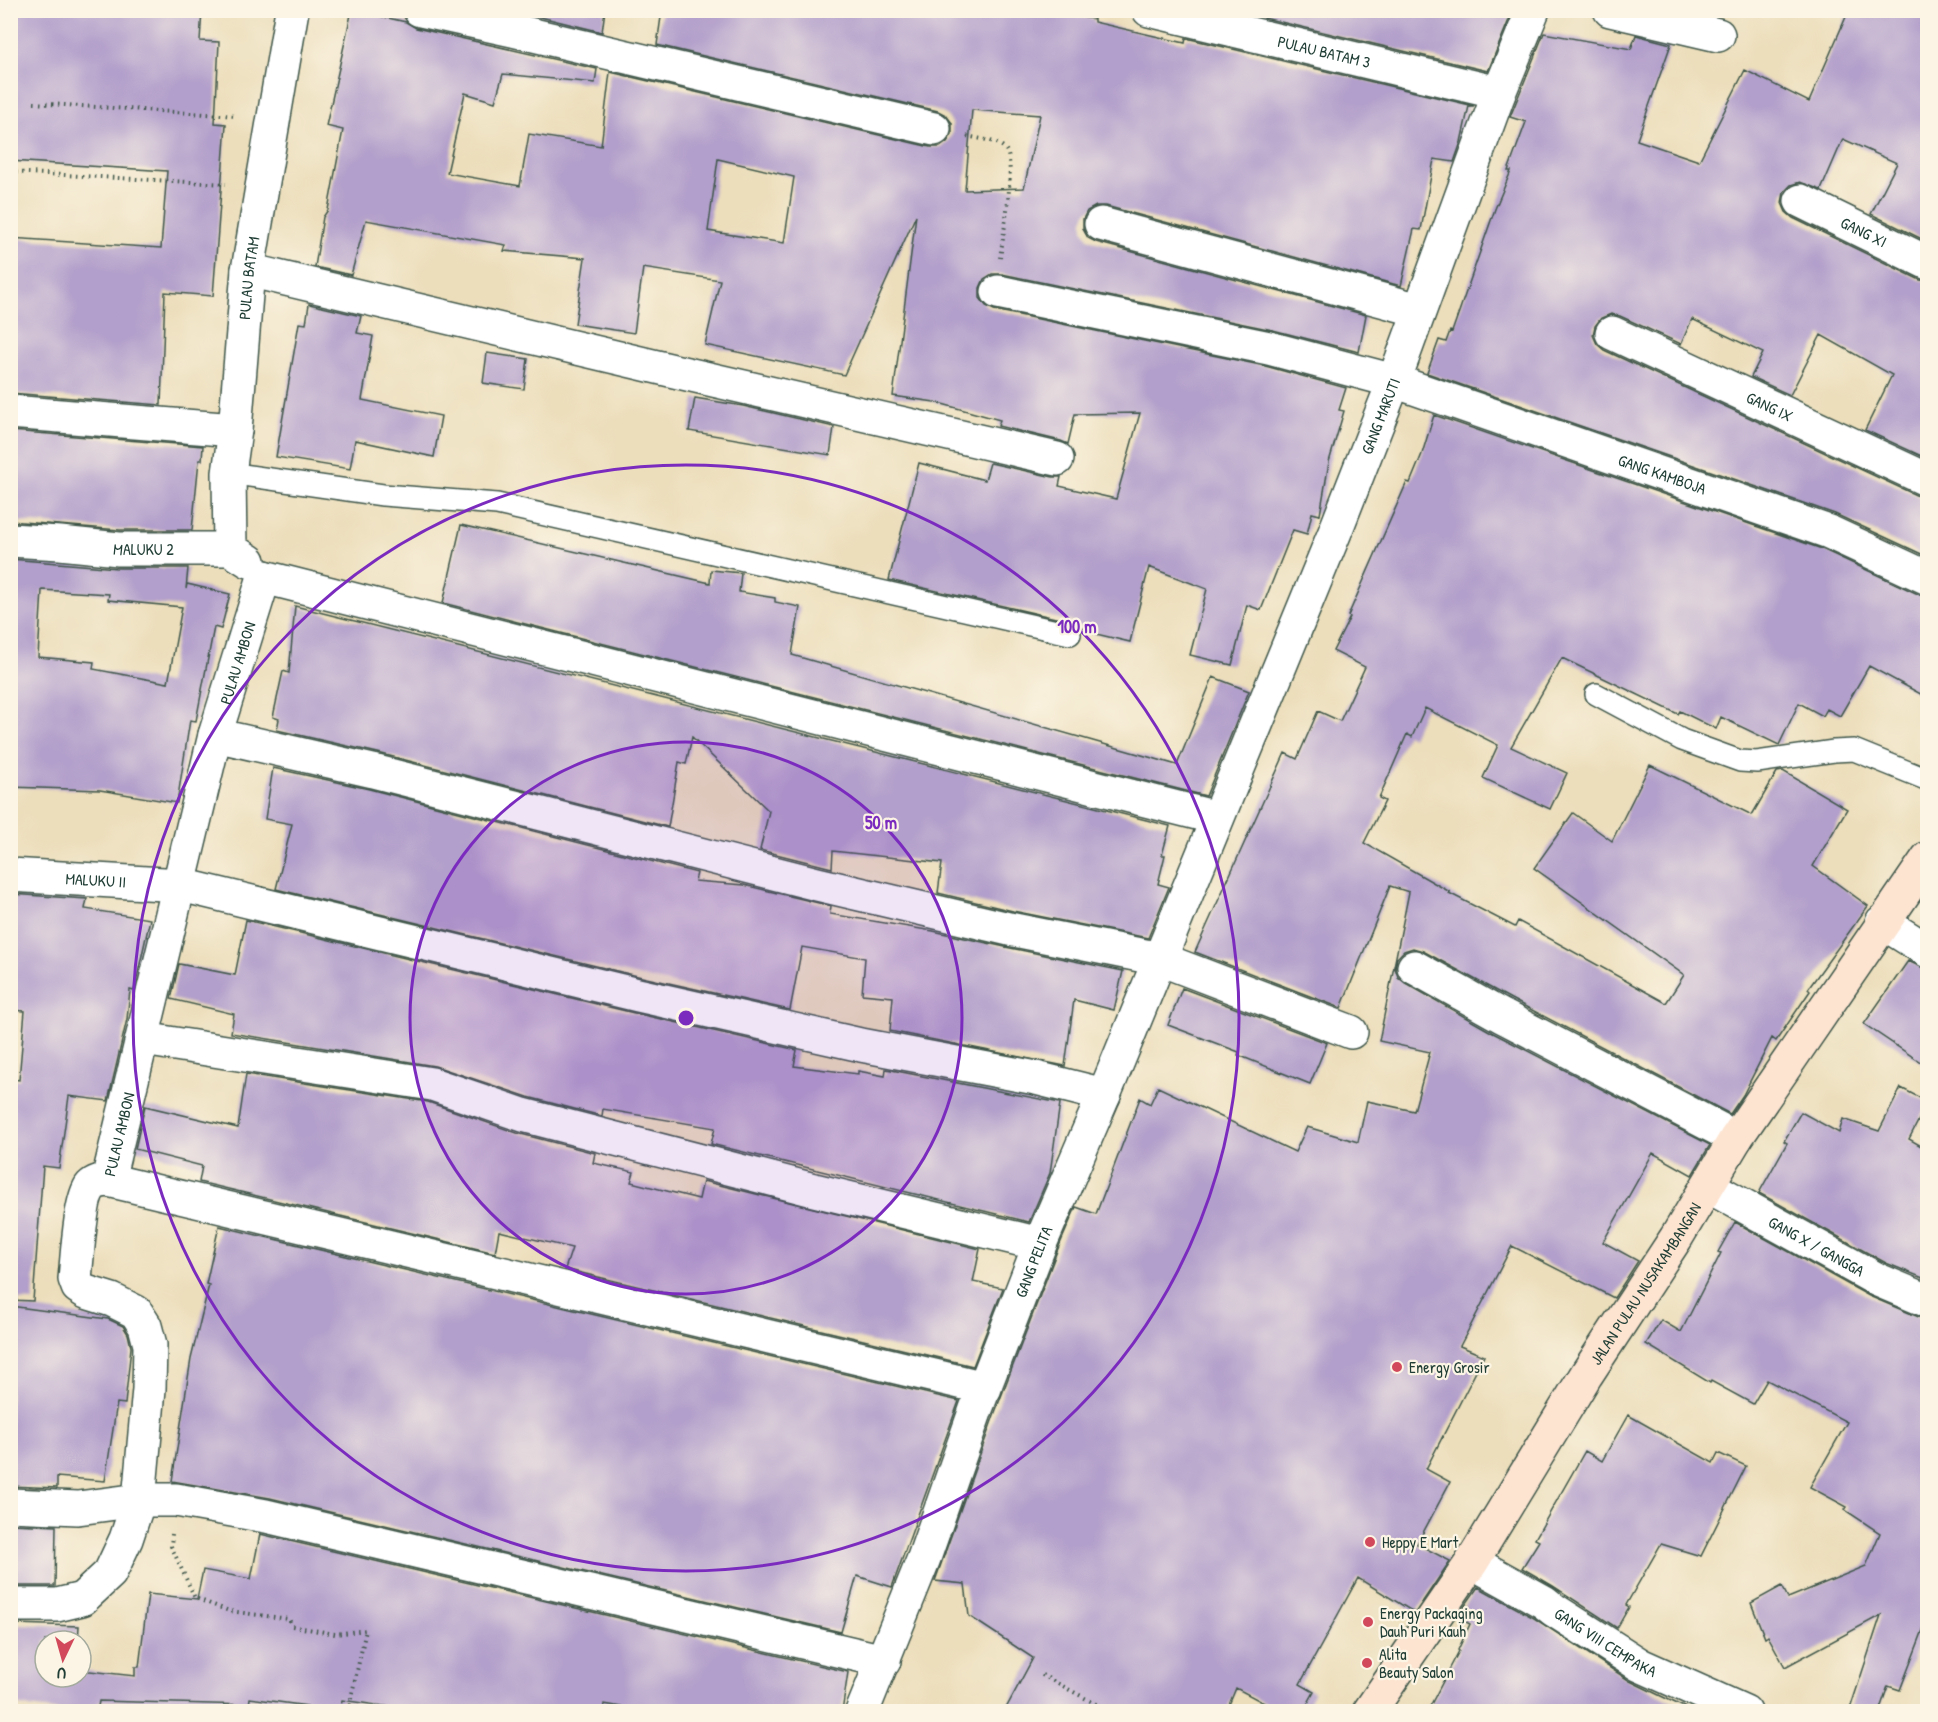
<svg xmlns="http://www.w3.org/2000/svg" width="1938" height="1722" font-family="'Patrick Hand',sans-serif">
	<rect width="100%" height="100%" fill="#fcf5e5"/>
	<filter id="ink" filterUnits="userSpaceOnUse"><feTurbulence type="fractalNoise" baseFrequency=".0167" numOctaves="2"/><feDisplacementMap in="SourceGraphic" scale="12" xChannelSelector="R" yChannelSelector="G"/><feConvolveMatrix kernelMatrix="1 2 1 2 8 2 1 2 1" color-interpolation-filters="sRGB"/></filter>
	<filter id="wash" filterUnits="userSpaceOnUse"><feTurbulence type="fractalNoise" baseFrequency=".008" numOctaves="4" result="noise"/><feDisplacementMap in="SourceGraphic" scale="24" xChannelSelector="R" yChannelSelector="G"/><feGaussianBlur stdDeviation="1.35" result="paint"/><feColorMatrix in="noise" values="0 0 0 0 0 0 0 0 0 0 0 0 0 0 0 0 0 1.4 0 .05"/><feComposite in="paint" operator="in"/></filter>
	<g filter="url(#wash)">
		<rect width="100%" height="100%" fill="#ecdebb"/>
		<g id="blocks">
			<path fill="#b29fcb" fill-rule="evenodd" d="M10,10H202L200,41L219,42L215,123L226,124L213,296L165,292L161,405L10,393V238L161,248L167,171L10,161Z
				M352,10L406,22L416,28L597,69L595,83L503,74L495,102L465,93L447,173L520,186L529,134L601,146L610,72L930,147H940L947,142L952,134V123L946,115L938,111L657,45L662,10H1034L1094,19V22L1185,43L1186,38L1474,106H1469L1461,142L1454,162L1434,159L1421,230L1414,229L1401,286L1106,206H1096L1087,211L1083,219V229L1088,238L1096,242L1366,315L1359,352L1273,330L1002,274H992L984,279L980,288V298L986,306L994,310L1265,366L1346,388L1339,410L1344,411L1329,462L1320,515L1312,513L1307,534L1293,530L1261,610L1247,605L1232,665L1190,655L1207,589L1149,567L1130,642L1092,633L1093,629L1080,627L1073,622L889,580L919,463L985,480L990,463L1053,477H1061L1059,486L1116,499L1140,413L1075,414L1068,444L1061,441L998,426L1000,420L935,402L893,396L916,215L844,375L705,345L720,280L643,268L634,333L575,324L585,258L504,251L506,245L366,220L351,275L315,267L323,217L328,210L343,130L326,126ZM972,110L1040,115L1024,188L965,190ZM718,159L794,177L784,243L708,231Z
				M512,10H605L602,32Z
				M1266,10H1513L1488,71L1264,18Z
				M1849,10H1928V242L1871,214L1897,163L1843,139L1821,190L1800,182L1791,185L1784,192L1782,203L1786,212L1793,218L1920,280L1928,281V459L1865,430L1892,375L1821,335L1790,395L1751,377L1763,353L1692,319L1681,344L1620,316L1611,314L1601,318L1595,326L1593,335L1597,344L1604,350L1920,497L1928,498V557L1835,514L1427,373L1439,340L1446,342L1450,331L1452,332L1495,209L1511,171H1508L1526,122L1510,117L1544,33L1631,49L1636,35L1671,44L1637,140L1699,161L1745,70L1809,102Z
				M309,304L361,316L357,333L373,336L362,400L441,416L434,457L355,440L350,469L276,457L299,323L306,324Z
				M487,353L528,359L524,389L483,383Z
				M695,398L743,406L834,427L830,455L689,431Z
				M1434,415L1822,549L1920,595L1928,596V698L1869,666L1840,716L1827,709L1823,716L1799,703L1779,745L1721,717L1716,729L1680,711L1678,714L1562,658L1511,747L1567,773L1550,809L1483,778L1498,745L1425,708L1412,737L1407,734L1379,798L1385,801L1364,843L1450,892L1449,893L1515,927L1518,921L1666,1003L1684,975L1534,868L1573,813L1612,841L1650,765L1752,815L1777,772L1783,771L1847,809L1813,866L1868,906L1808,989L1810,991L1776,1041L1772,1038L1743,1095L1730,1114L1511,999L1423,951L1413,948L1404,951L1397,958L1395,968L1398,977L1405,983L1493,1033L1710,1145L1692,1175L1653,1153L1603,1242L1638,1261L1614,1298L1512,1246L1460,1346L1484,1356L1426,1469L1450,1482L1417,1544L1450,1561L1415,1613L1358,1578L1300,1684L1314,1692L1303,1712H1281L1236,1688L1226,1712H1004L1033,1658L969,1616L965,1584L935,1581L994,1415L1057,1251L1076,1207L1096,1214L1140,1098L1150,1104L1158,1087L1295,1152L1307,1127L1358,1142L1367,1101L1414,1111L1430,1052L1379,1041L1409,892L1390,886L1341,1008L1195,952L1285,753L1297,759L1318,711L1340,721L1365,667L1333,651L1350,617L1348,616L1407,482L1410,483L1422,454Z
				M10,431L203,446L202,460H199L192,530H120L10,521Z
				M461,525L710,583L711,570L741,573L739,592L775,598V602L800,607L792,655L1177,765L1213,677L1249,691L1206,796L443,603Z
				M10,559L117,568H188L186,589L187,584L230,594L221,629L214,627L196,721L190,720L177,803L100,790L10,787ZM42,590L109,594L108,600L182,607L168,683L93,669L94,662L38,657Z
				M295,606L1170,826L1162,855H1165L1158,884L1169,887L1148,938L1013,911L938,893L942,863L833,851L832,868L760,850L769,811L692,737L686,764L679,762L668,827L378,753L277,730L279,719L273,717L283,671L289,673Z
				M273,768L369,789L697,873L695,881L744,885L831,906L830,914L933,931L1005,947L1123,971L1114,1010L1074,1000L1065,1066L890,1031L893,997L862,994L865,958L802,947L790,1010L642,977L276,889L292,824L265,819Z
				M10,894L87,899L85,909L150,919L134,991L130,990L127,1019L108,1101L69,1096L59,1168L43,1166L33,1301L10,1300V1099L13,1079L19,1080L25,1011L10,1010Z
				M246,920L634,1013L797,1050L794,1066L858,1074V1071L885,1076L886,1069L1060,1103L1050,1173L1029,1222L711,1144L715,1128L603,1109L602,1116L528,1097L435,1066L231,1033L234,1014L171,999L179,964L235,975Z
				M1908,961L1928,970V1067L1864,1024Z
				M1182,988L1327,1043L1310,1084L1238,1055L1239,1052L1168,1025Z
				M246,1074L428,1102L517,1133L595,1153L593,1163L634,1172L631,1182L699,1199L703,1181L980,1249L973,1282L1003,1288L973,1366L565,1269L572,1248L499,1231L495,1253L199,1182L202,1166L135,1149L145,1106L238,1128Z
				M1901,1088L1928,1102L1909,1139L1928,1150V1280L1886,1263L1759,1193L1787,1143L1784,1141L1801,1112L1839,1133L1843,1119L1879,1131Z
				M1735,1222L1869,1296L1921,1318L1928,1319V1617L1900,1690L1888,1686L1879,1712H1849L1881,1615L1785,1667L1768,1636L1765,1638L1751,1603L1782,1586L1788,1598L1866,1566L1880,1533L1845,1510L1847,1507L1810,1487L1847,1422L1767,1380L1753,1404L1711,1381L1710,1383L1646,1344L1661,1320L1681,1332L1721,1253L1718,1252Z
				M219,1226L959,1401L892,1587L857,1576L841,1632L270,1498L172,1481L191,1359L209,1285L206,1284Z
				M10,1306L108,1319L123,1326L128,1334L131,1347L125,1404L117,1403L105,1481L57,1477V1488L10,1486Z
				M1628,1415L1713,1463L1718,1453L1746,1466L1701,1556L1661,1544L1626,1605L1629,1607L1617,1628L1553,1586L1522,1568L1539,1541L1535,1539L1585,1451L1602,1461Z
				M10,1524L56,1526L55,1586H10Z
				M260,1534L848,1672L842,1712H651L604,1704L603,1712H404V1709L342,1700L340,1712H327L307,1709V1706L250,1698L249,1705L99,1701L97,1712H68L12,1705L14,1624L79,1626L78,1641H45V1677H81V1670L135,1676V1667H139L148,1594L197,1599L203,1570L251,1579Z
				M1478,1587L1534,1618L1630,1681L1694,1712H1427L1459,1651L1458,1650L1470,1624L1457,1617Z"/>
		</g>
	</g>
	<g filter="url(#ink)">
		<use href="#blocks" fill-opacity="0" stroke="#3e5548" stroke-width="1.5"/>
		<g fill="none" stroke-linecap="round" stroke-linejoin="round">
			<defs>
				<path id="lane" d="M229,473L383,495L497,504L1070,634
					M1596,694L1682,740L1740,761L1757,762L1834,751L1854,750L1928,780"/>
				<g id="street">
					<path d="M420,10L512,30L934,129"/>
					<path id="s1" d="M1149,10L1499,93"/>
					<path d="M1610,10L1718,35"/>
					<path id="s2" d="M1801,201L1928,263"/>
					<path d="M1101,224L1419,310"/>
					<path d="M248,270L674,371L1057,459"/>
					<path id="s3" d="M998,292L1269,348L1394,381L1829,532L1928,578"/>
					<path id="s4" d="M1612,333L1928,480"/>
					<path d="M10,412L235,430"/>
					<path id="s5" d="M10,540L60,543L119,549H230L249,561"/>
					<path id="s6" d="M230,549L229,473L235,430L248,270L292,10"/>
					<path d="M264,577L1217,818"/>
					<path d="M215,735L373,771L817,884L1009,929L1160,959L1351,1032"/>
					<path id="s7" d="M10,875L181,885L638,995L861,1045L1036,1078L1104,1095"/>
					<path d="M1882,922L1928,951"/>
					<path d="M1414,967L1502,1016L1736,1138"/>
					<path d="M143,1039L432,1084L523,1115L810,1189L1040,1244"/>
					<path d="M108,1180L985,1388"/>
					<path id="s8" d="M1708,1186L1878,1280L1928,1301"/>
					<path d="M10,1505L78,1508L139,1500H176L266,1516L884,1661"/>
					<path id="s9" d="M1472,1562L1544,1602L1554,1610L1640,1665L1745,1712"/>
					<path id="s10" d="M10,1605H57L82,1599L110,1573L126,1539L139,1500L149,1389L150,1345L145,1326L136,1312L112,1300L86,1292L78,1287L75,1279C77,1261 80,1198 91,1186C96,1181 102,1181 108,1180L215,735L264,577"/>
					<path id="s11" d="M862,1712L924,1558L976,1409L1040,1244L1104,1095L1335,532L1394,381L1499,93L1533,10"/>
				</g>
				<g id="secondary">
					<path id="s12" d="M1369,1712L1472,1562L1586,1375L1676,1238L1736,1138L1928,858"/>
				</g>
			</defs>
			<use href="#lane" stroke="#3e5548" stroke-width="24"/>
			<use href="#street" stroke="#3e5548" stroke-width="36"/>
			<use href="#secondary" stroke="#3e5548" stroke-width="36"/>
			<path stroke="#3e5548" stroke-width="4" stroke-dasharray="1.5 4.5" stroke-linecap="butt" d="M34,103L237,116
				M967,136C978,139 999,140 1006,150C1016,165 1003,237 1000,258
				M10,172L226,184
				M172,1534L171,1546L195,1598L229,1611L289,1619L292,1626L335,1634L366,1630L348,1712
				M1042,1675L1111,1712"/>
			<use href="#lane" stroke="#fff" stroke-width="21"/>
			<use href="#street" stroke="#fff" stroke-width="33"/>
			<use href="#secondary" stroke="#fde4d1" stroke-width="33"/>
		</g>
	</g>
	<circle cx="686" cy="1018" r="276" fill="#7b2cbf" fill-opacity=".12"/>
	<g fill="none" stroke="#7b2cbf" stroke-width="3">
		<circle cx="686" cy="1018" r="276"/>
		<circle cx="686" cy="1018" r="553"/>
	</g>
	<g fill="#d1495b" stroke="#fcf5e5" stroke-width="2">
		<circle cx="1397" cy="1367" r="6"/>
		<circle cx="1370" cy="1542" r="6"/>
		<circle cx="1368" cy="1622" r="6"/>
		<circle cx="1367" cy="1663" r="6"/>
	</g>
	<g text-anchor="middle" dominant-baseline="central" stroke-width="4.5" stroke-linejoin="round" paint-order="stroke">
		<g font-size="16" fill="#1f3d34" stroke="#fcf5e5">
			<text stroke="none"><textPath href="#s1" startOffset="180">PULAU BATAM 3</textPath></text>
			<text stroke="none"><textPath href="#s2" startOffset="70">GANG XI</textPath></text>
			<text stroke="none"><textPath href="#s6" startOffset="272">PULAU BATAM</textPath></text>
			<text stroke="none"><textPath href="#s4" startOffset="174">GANG IX</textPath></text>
			<text stroke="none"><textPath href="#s11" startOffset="1396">GANG MARUTI</textPath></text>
			<text stroke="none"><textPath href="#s3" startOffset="690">GANG KAMBOJA</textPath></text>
			<text stroke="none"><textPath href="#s5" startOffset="134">MALUKU 2</textPath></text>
			<text stroke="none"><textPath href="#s10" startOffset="1100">PULAU AMBON</textPath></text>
			<text stroke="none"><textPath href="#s7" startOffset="86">MALUKU II</textPath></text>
			<text stroke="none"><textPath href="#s10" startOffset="614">PULAU AMBON</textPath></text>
			<text stroke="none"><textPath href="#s8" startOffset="124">GANG X / GANGGA</textPath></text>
			<text stroke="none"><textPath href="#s11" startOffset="482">GANG PELITA</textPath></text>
			<text stroke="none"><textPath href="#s12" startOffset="510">JALAN PULAU NUSAKAMBANGAN</textPath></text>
			<text stroke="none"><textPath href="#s9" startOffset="156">GANG VIII CEMPAKA</textPath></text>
		</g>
		<g font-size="16" fill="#1f3d34" stroke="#fcf5e5" text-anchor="start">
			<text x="1409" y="1367">Energy Grosir</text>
			<text x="1382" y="1542">Heppy E Mart</text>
			<text x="1380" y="1613">Energy Packaging<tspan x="1380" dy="18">Dauh Puri Kauh</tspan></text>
			<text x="1379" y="1654">Alita<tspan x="1379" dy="18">Beauty Salon</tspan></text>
		</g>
	</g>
	<circle cx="686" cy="1018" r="9" fill="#7b2cbf" stroke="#fcf5e5" stroke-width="3"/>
	<g font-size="18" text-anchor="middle" font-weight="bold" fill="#7b2cbf" stroke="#fcf5e5" stroke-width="4.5" stroke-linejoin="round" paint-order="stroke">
		<text x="1077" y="633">100 m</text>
		<text x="881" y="829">50 m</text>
	</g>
	<rect width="1938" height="1722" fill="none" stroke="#fcf5e5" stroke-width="36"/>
	<g transform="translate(63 1659) rotate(185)"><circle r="28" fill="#fcf5e5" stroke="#a4ab9e" stroke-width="1.5"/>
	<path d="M0-4.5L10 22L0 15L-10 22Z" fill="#d1495b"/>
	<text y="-9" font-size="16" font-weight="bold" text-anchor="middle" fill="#1f3d34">U</text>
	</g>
</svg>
